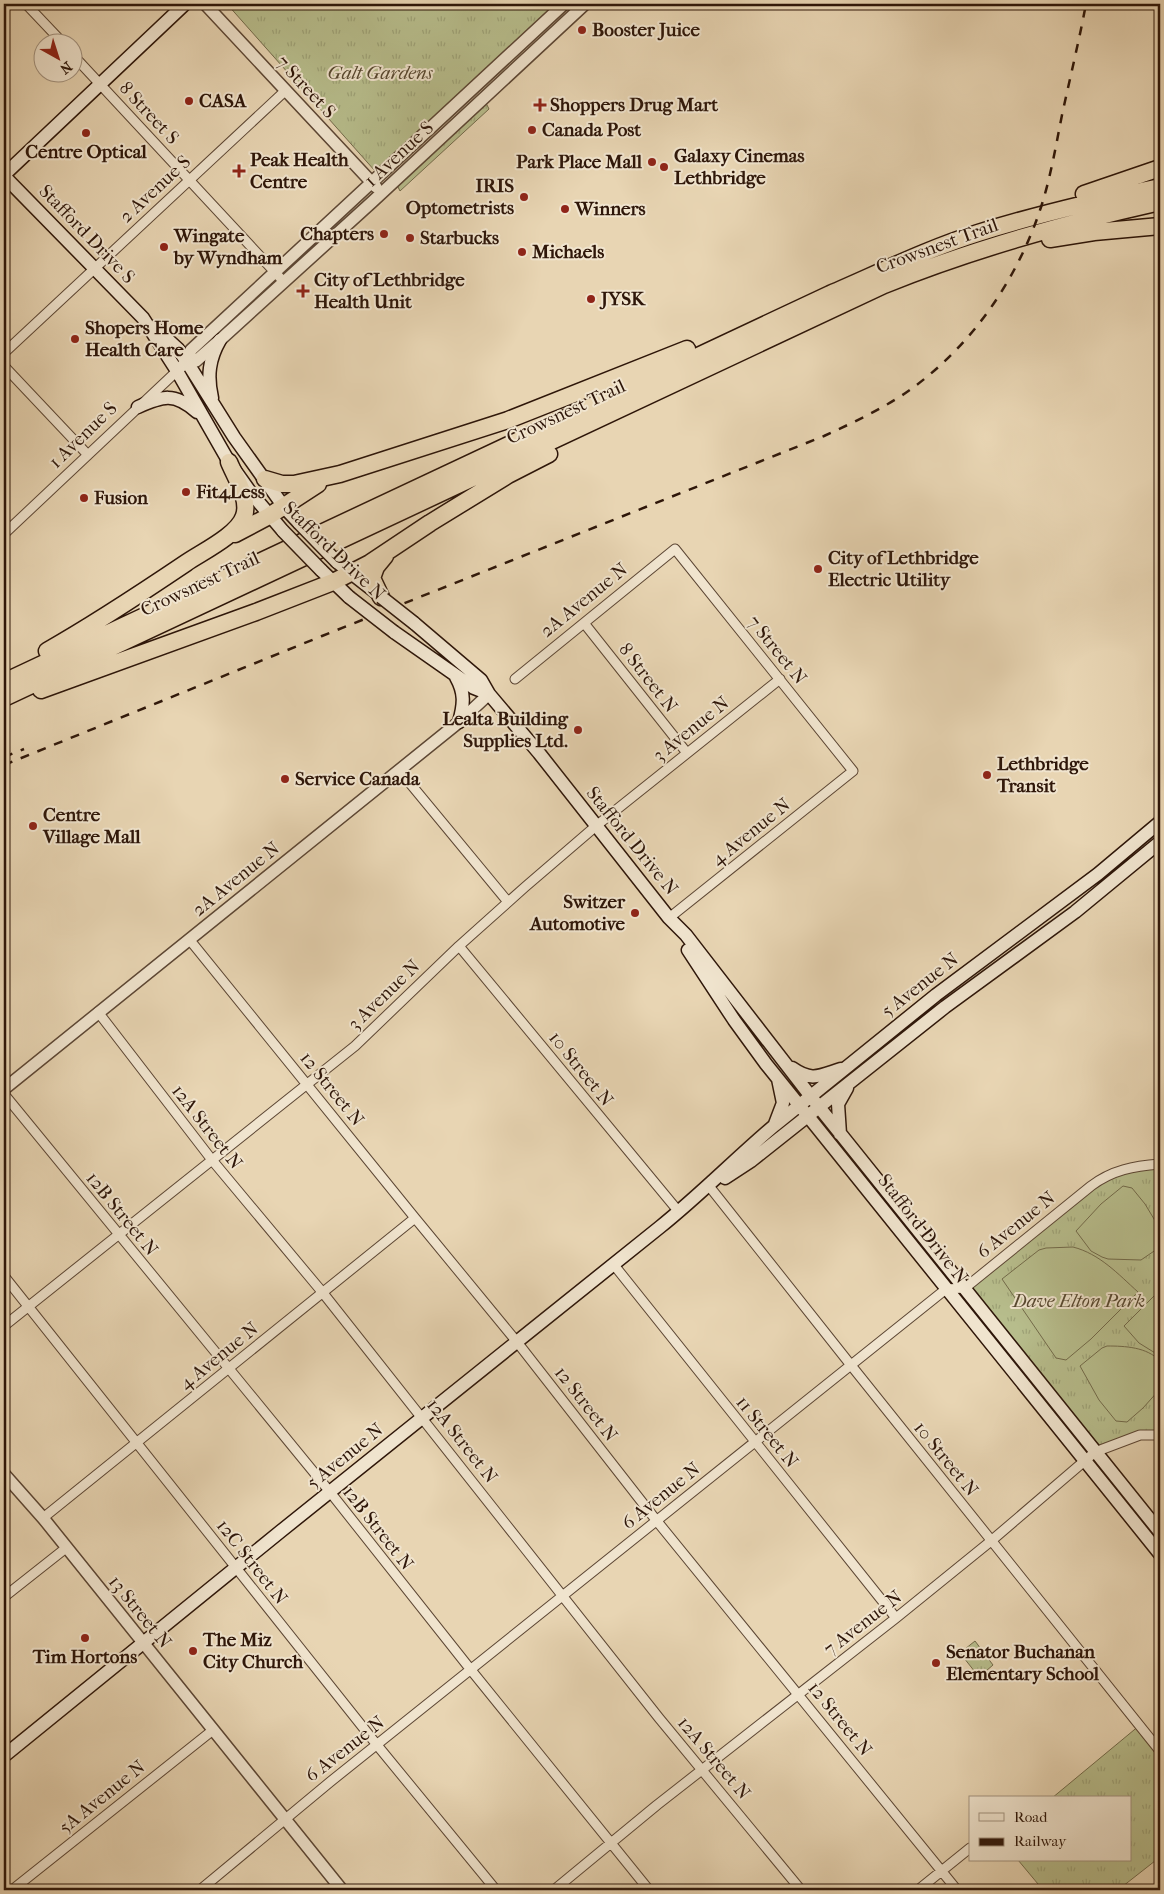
<svg xmlns="http://www.w3.org/2000/svg" width="1164" height="1894" font-family="'IM FELL French Canon',serif">
	<defs>
		<pattern id="grass-tufts" width="24" height="20" patternUnits="userSpaceOnUse" patternTransform="scale(1.25)"><rect width="24" height="20" fill="#b7bd8c"/><path d="M3 7l-1-3M5 7V3M7 7l1-3M15 17l-1-3M17 17v-4M19 17l1-3" fill="none" stroke="#9ea277"/></pattern>
	</defs>
	<rect width="100%" height="100%" fill="#e8d5b3"/>
	<filter id="stains"><feTurbulence type="fractalNoise" baseFrequency=".004" numOctaves="4"/><feColorMatrix values="0 0 0 0 .2 0 0 0 0 .09 0 0 0 0 .02 0 0 0 .5 -.17"/></filter>
	<radialGradient id="worn" r=".72"><stop offset=".6" stop-color="#630" stop-opacity="0"/><stop offset="1" stop-color="#630" stop-opacity=".3"/></radialGradient>
	<path fill="url(#grass-tufts)" stroke="#726a4a" d="M227,4H546L551,9L375,171Z
		M486,103L489,109L400,191L397,185Z
		M1160,1164V1435H1140L1095,1452L965,1288L1098,1180Z
		M975,1641L993,1665L979,1677L960,1653Z
		M1140,1725L1160,1751V1857L1118,1890H1043L1018,1860H1130V1798H1052Z"/>
	<path fill="#b7bd8c" stroke="#726a4a" d="M1123,1186L1132,1188L1145,1204L1160,1229V1247L1141,1260L1108,1259L1102,1257L1091,1251L1076,1231L1101,1204Z
		M1073,1247C1100,1254 1118,1274 1138,1292L1091,1339L1066,1360L1056,1358L1002,1279L1039,1250L1046,1248Z
		M1160,1290V1356L1139,1343L1124,1326Z
		M1107,1346C1125,1346 1147,1347 1160,1361V1389L1143,1408L1127,1422L1116,1421L1099,1400L1080,1366L1102,1348Z"/>
	<g fill="none" stroke-linecap="round" stroke-linejoin="round">
		<defs>
			<path id="minor" d="M26,4L62,42
				M72,54L284,282
				M4,353L285,91
				M4,366L88,455
				M4,534L177,371
				M584,623L687,753
				M515,679L675,549L853,771L669,918
				M399,770L508,902
				M189,939L415,1218L517,1342L656,1520L957,1890
				M459,946L679,1212
				M98,1012L212,1160L323,1293L659,1718L801,1890
				M4,1094L330,1492L471,1670L649,1890
				M709,1186L850,1364L1160,1751
				M614,1265L896,1618
				M4,1276L377,1745L496,1890
				M4,1326L355,1046L459,946L525,887L596,826L780,679
				M43,1518L415,1218
				M4,1597L66,1548
				M12,1890L213,1730
				M200,1890L330,1782L946,1289L965,1288L1091,1186C1112,1170 1134,1166 1160,1164
				M554,1890L657,1805L896,1618L991,1541L1095,1452L1140,1435H1160
				M918,1890L970,1848"/>
			<path id="tertiary" d="M205,4L376,187
				M187,362L196,361L220,340L372,202L585,4
				M182,366L187,362L191,350L564,4
				M4,1089L459,722L489,694
				M4,1474L43,1518L342,1890"/>
			<path id="secondary" d="M4,175L185,4
				M4,176L143,318L177,371L229,462L251,493L283,531
				M154,327L178,349L187,362L234,437L284,507L299,523
				M212,398C207,376 209,359 220,340
				M138,407C163,396 174,392 197,412
				M337,562L378,594
				M321,570L349,597
				M414,623L481,680L489,694L539,753L669,918L686,935L819,1107L1160,1532
				M394,632L474,688L489,694
				M456,677C465,693 464,704 459,722
				M688,950L734,1020L766,1064L1160,1554
				M792,1068C812,1082 819,1076 841,1069
				M775,1124L783,1103L778,1079
				M840,1134L838,1104L847,1088
				M725,1178L751,1161L945,1007L1075,912L1160,842
				M4,1756L281,1531L660,1227C700,1195 736,1158 775,1125L936,995L1098,874L1160,822"/>
			<path id="motorway" d="M1084,194L1160,168
				M1050,239L1094,232L1160,226
				M265,479L282,484H294L340,474L508,420L687,349
				M235,534L269,516L318,484
				M381,597L372,578L376,567L385,556
				M47,651C95,624 140,594 186,563C202,552 238,535 244,516C250,499 235,477 229,462
				M4,682L830,294C879,273 927,249 978,233C1038,214 1099,200 1160,187
				M41,690L256,612L333,582L370,563L430,523L508,475L549,454
				M4,698L884,285C973,249 1066,223 1160,202"/>
		</defs>
		<use href="#minor" stroke="#5c4634" stroke-width="11"/>
		<use href="#tertiary" stroke="#5c4634" stroke-width="14"/>
		<use href="#secondary" stroke="#2e1609" stroke-width="15"/>
		<use href="#motorway" stroke="#2e1609" stroke-width="19"/>
		<use href="#minor" stroke="#f0e4ce" stroke-width="9"/>
		<use href="#tertiary" stroke="#f0e4ce" stroke-width="11"/>
		<use href="#secondary" stroke="#f0e4ce" stroke-width="12"/>
		<use href="#motorway" stroke="#e8d5b3" stroke-width="16"/>
		<path stroke="#2e1609" stroke-width="2.5" stroke-dasharray="9 9" stroke-linecap="butt" d="M4,757L24,749
			M4,765L322,636L824,436C850,424 876,412 901,396C969,351 1018,280 1042,204C1051,175 1056,145 1062,115C1070,78 1079,41 1086,4"/>
		<defs>
			<path id="secondary-bridge" d="M299,523L337,562
				M283,531L321,570
				M349,597L394,632
				M381,597L414,623"/>
		</defs>
		<use href="#secondary-bridge" stroke="#2e1609" stroke-width="15" stroke-linecap="butt"/>
		<use href="#secondary-bridge" stroke="#f0e4ce" stroke-width="12"/>
	</g>
	<g fill="#8f2418" stroke="#f0e4ce" stroke-width="2">
		<circle cx="582" cy="30" r="5"/>
		<circle cx="189" cy="101" r="5"/>
		<path d="M537.5 97.5h5v5h5v5h-5v5h-5v-5h-5v-5h5z"/>
		<circle cx="532" cy="130" r="5"/>
		<circle cx="86" cy="133" r="5"/>
		<circle cx="652" cy="162" r="5"/>
		<circle cx="664" cy="167" r="5"/>
		<path d="M236.5 163.5h5v5h5v5h-5v5h-5v-5h-5v-5h5z"/>
		<circle cx="524" cy="197" r="5"/>
		<circle cx="565" cy="209" r="5"/>
		<circle cx="384" cy="234" r="5"/>
		<circle cx="410" cy="238" r="5"/>
		<circle cx="164" cy="247" r="5"/>
		<circle cx="522" cy="252" r="5"/>
		<path d="M300.5 283.5h5v5h5v5h-5v5h-5v-5h-5v-5h5z"/>
		<circle cx="591" cy="299" r="5"/>
		<circle cx="75" cy="339" r="5"/>
		<circle cx="186" cy="492" r="5"/>
		<circle cx="84" cy="498" r="5"/>
		<circle cx="818" cy="569" r="5"/>
		<circle cx="578" cy="730" r="5"/>
		<circle cx="987" cy="775" r="5"/>
		<circle cx="285" cy="779" r="5"/>
		<circle cx="33" cy="826" r="5"/>
		<circle cx="635" cy="913" r="5"/>
		<circle cx="85" cy="1638" r="5"/>
		<circle cx="193" cy="1651" r="5"/>
		<circle cx="936" cy="1663" r="5"/>
	</g>
	<g text-anchor="middle" dominant-baseline="central" stroke-width="4" stroke-linejoin="round" paint-order="stroke">
		<g font-size="19" font-weight="bold" fill="#2e1609" stroke="#f0e4ce" text-anchor="start">
			<text x="592" y="30">Booster Juice</text>
			<text x="199" y="101">CASA</text>
			<text x="550" y="105">Shoppers Drug Mart</text>
			<text x="542" y="130">Canada Post</text>
			<text x="86" y="152" text-anchor="middle">Centre Optical</text>
			<text x="674" y="156">Galaxy Cinemas<tspan x="674" dy="22">Lethbridge</tspan></text>
			<text x="250" y="160">Peak Health<tspan x="250" dy="22">Centre</tspan></text>
			<text x="642" y="162" text-anchor="end">Park Place Mall</text>
			<text x="514" y="186" text-anchor="end">IRIS<tspan x="514" dy="22">Optometrists</tspan></text>
			<text x="575" y="209">Winners</text>
			<text x="374" y="234" text-anchor="end">Chapters</text>
			<text x="174" y="236">Wingate<tspan x="174" dy="22">by Wyndham</tspan></text>
			<text x="420" y="238">Starbucks</text>
			<text x="532" y="252">Michaels</text>
			<text x="314" y="280">City of Lethbridge<tspan x="314" dy="22">Health Unit</tspan></text>
			<text x="601" y="299">JYSK</text>
			<text x="85" y="328">Shopers Home<tspan x="85" dy="22">Health Care</tspan></text>
			<text x="196" y="492">Fit4Less</text>
			<text x="94" y="498">Fusion</text>
			<text x="828" y="558">City of Lethbridge<tspan x="828" dy="22">Electric Utility</tspan></text>
			<text x="568" y="719" text-anchor="end">Lealta Building<tspan x="568" dy="22">Supplies Ltd.</tspan></text>
			<text x="997" y="764">Lethbridge<tspan x="997" dy="22">Transit</tspan></text>
			<text x="295" y="779">Service Canada</text>
			<text x="43" y="815">Centre<tspan x="43" dy="22">Village Mall</tspan></text>
			<text x="625" y="902" text-anchor="end">Switzer<tspan x="625" dy="22">Automotive</tspan></text>
			<text x="203" y="1640">The Miz<tspan x="203" dy="22">City Church</tspan></text>
			<text x="946" y="1652">Senator Buchanan<tspan x="946" dy="22">Elementary School</tspan></text>
			<text x="85" y="1657" text-anchor="middle">Tim Hortons</text>
		</g>
		<g font-size="19" font-style="italic" fill="#574830" stroke="#f0e4ce">
			<text x="380" y="73">Galt Gardens</text>
			<text x="1079" y="1301">Dave Elton Park</text>
		</g>
		<g font-size="19" fill="#2e1609" stroke="#f0e4ce">
			<text transform="translate(306 87) rotate(47)">7 Street S</text>
			<text transform="translate(149 113) rotate(47)">8 Street S</text>
			<text transform="translate(399 154) rotate(-43)">1 Avenue S</text>
			<text transform="translate(155 189) rotate(-43)">2 Avenue S</text>
			<text transform="translate(87 234) rotate(46)">Stafford Drive S</text>
			<text transform="translate(937 246) rotate(-20)">Crowsnest Trail</text>
			<text transform="translate(566 412) rotate(-25)">Crowsnest Trail</text>
			<text transform="translate(83 435) rotate(-44)">1 Avenue S</text>
			<text transform="translate(334 551) rotate(44)">Stafford Drive N</text>
			<text transform="translate(200 584) rotate(-25)">Crowsnest Trail</text>
			<text transform="translate(584 600) rotate(-39)">2A Avenue N</text>
			<text transform="translate(777 650) rotate(51)">7 Street N</text>
			<text transform="translate(648 678) rotate(52)">8 Street N</text>
			<text transform="translate(691 729) rotate(-39)">3 Avenue N</text>
			<text transform="translate(751 832) rotate(-39)">4 Avenue N</text>
			<text transform="translate(632 841) rotate(51)">Stafford Drive N</text>
			<text transform="translate(236 879) rotate(-39)">2A Avenue N</text>
			<text transform="translate(920 985) rotate(-38)">5 Avenue N</text>
			<text transform="translate(384 995) rotate(-44)">3 Avenue N</text>
			<text transform="translate(581 1069) rotate(51)">10 Street N</text>
			<text transform="translate(332 1089) rotate(51)">12 Street N</text>
			<text transform="translate(207 1127) rotate(52)">12A Street N</text>
			<text transform="translate(122 1214) rotate(51)">12B Street N</text>
			<text transform="translate(1016 1225) rotate(-39)">6 Avenue N</text>
			<text transform="translate(923 1229) rotate(52)">Stafford Drive N</text>
			<text transform="translate(219 1356) rotate(-39)">4 Avenue N</text>
			<text transform="translate(586 1404) rotate(52)">12 Street N</text>
			<text transform="translate(767 1432) rotate(51)">11 Street N</text>
			<text transform="translate(462 1441) rotate(52)">12A Street N</text>
			<text transform="translate(345 1456) rotate(-39)">5 Avenue N</text>
			<text transform="translate(946 1459) rotate(51)">10 Street N</text>
			<text transform="translate(661 1496) rotate(-39)">6 Avenue N</text>
			<text transform="translate(378 1528) rotate(52)">12B Street N</text>
			<text transform="translate(252 1562) rotate(52)">12C Street N</text>
			<text transform="translate(140 1612) rotate(51)">13 Street N</text>
			<text transform="translate(863 1623) rotate(-38)">7 Avenue N</text>
			<text transform="translate(840 1719) rotate(51)">12 Street N</text>
			<text transform="translate(345 1749) rotate(-38)">6 Avenue N</text>
			<text transform="translate(714 1758) rotate(50)">12A Street N</text>
			<text transform="translate(102 1797) rotate(-39)">5A Avenue N</text>
		</g>
	</g>
	<rect width="1164" height="1894" fill="none" stroke="#e8d5b3" stroke-width="20"/>
	<rect x="5" y="5" width="1154" height="1884" fill="none" stroke="#2e1609" stroke-width="2.5"/>
	<rect x="10" y="10" width="1144" height="1874" fill="none" stroke="#2e1609"/>
	<rect x="969" y="1796" width="162" height="65" fill="#f0e4ce" stroke="#a2927f"/>
	<rect x="979" y="1813" width="25" height="8" fill="#f0e4ce" stroke="#a2927f"/>
	<text x="1014" y="1822" font-size="15" fill="#2e1609">Road</text>
	<rect x="979" y="1838" width="25" height="8" fill="#2e1609" stroke="#a2927f"/>
	<text x="1014" y="1846" font-size="15" fill="#2e1609">Railway</text>
	<g transform="translate(58 58) rotate(141)"><circle r="24" fill="#f0e4ce" stroke="#a2927f"/>
	<path d="M0-4L9 19L0 12L-9 19Z" fill="#8f2418"/>
	<text y="-8" font-size="14" font-weight="bold" text-anchor="middle" fill="#2e1609">N</text>
	</g>
	<rect width="100%" height="100%" filter="url(#stains)"/>
	<rect width="100%" height="100%" fill="url(#worn)"/>
</svg>
